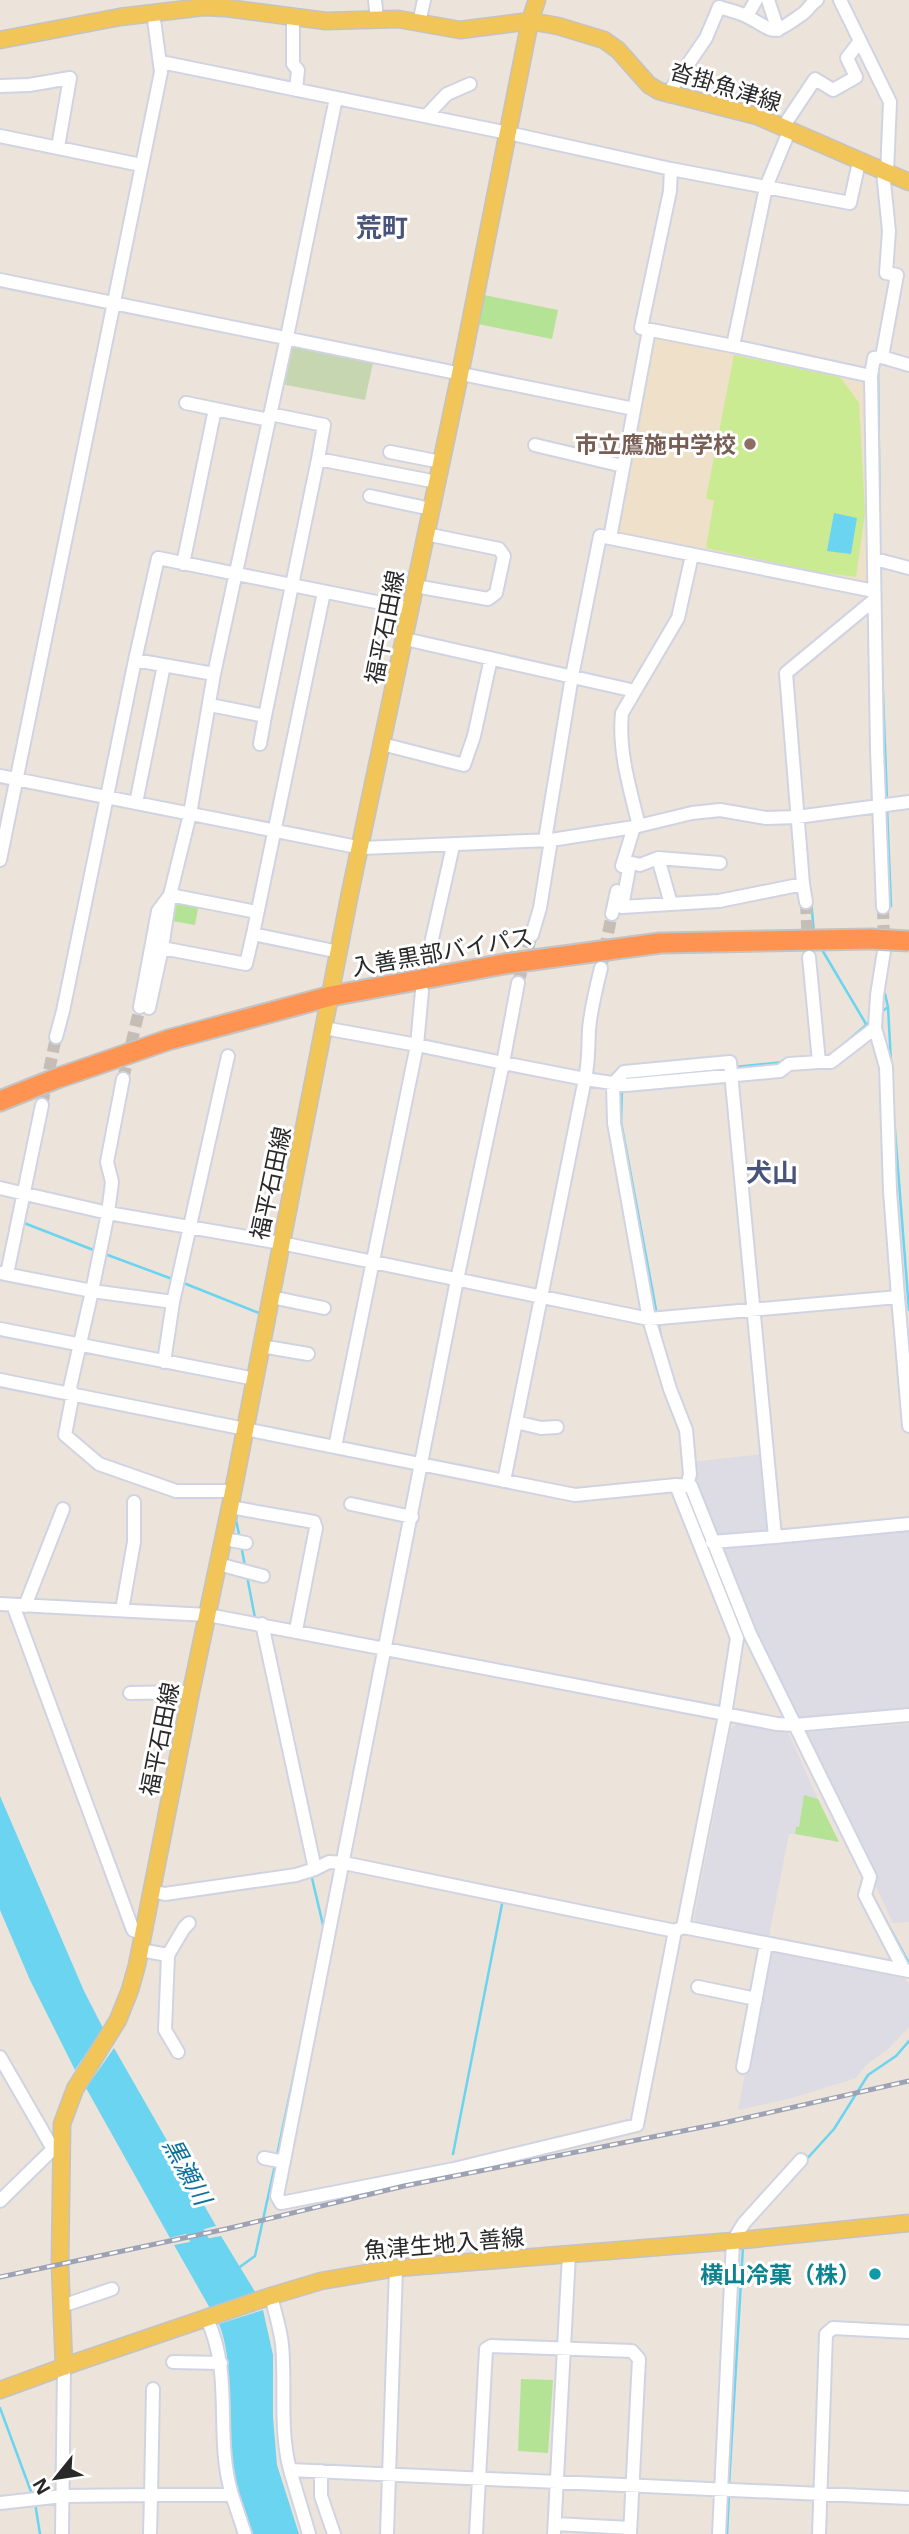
<svg xmlns="http://www.w3.org/2000/svg" width="909" height="2534" font-family="'Noto Sans','Noto Sans JP',sans-serif">
	<rect width="100%" height="100%" fill="#ece3da"/>
	<path fill="#dddbe4" d="M763,1454L770,1533L712,1538L696,1495L692,1462Z
		M909,1529V1710L799,1718L764,1653L717,1546Z
		M738,1724L788,1732L818,1799L804,1795L799,1827H796L795,1834H789L769,1936L698,1924L694,1919L731,1728Z
		M909,1724V1922L893,1923L806,1734L809,1732Z
		M769,1951L904,1978L909,1984V2027L888,2049L866,2065L856,2078L792,2098L738,2110Z"/>
	<path fill="#eee0c9" d="M652,333L867,379L871,586L615,536Z"/>
	<path fill="#b4e396" d="M484,295L558,310L552,339L478,324Z
		M176,900L199,903L195,925L172,921Z
		M804,1795L818,1799L839,1842L795,1834L796,1827H799Z
		M521,2379L553,2380L548,2453L518,2451Z"/>
	<path fill="#c5d6b1" d="M290,341L374,358L365,400L281,384Z"/>
	<path fill="#caeb91" d="M734,355L840,377L859,403L865,513L856,577L817,572L706,548L714,501L706,498Z"/>
	<path fill="#6bd4f0" d="M834,513L857,518L851,554L827,551Z
		M0,1796L84,1991L103,2028L75,2070L30,1980L0,1910Z
		M114,2048L216,2226L170,2238L86,2088Z
		M221,2236L257,2295L211,2310L174,2245Z
		M263,2310L273,2355V2417L277,2465L299,2534H253C244,2506 232,2479 229,2449C225,2408 235,2364 219,2324Z"/>
	<g fill="none" stroke-linecap="round" stroke-linejoin="round">
		<path stroke="#6bd4f0" stroke-width="2.5" d="M878,371L880,539
			M882,668L887,801
			M887,808L891,906
			M806,846L814,933
			M821,948L866,1024
			M885,994L888,1007L891,1062
			M880,1013L888,1007
			M837,1050L872,1020
			M735,1067L784,1062
			M624,1079L670,1074
			M622,1087L621,1122L657,1315
			M894,1118L909,1310
			M24,1223L96,1251
			M105,1254L175,1280
			M181,1282L259,1313
			M658,1322L663,1346
			M271,1336L274,1322
			M690,1499L706,1545
			M237,1511L236,1520L240,1539
			M241,1545L245,1566
			M717,1571L732,1606
			M247,1576L255,1618
			M835,1820L865,1880
			M311,1874L324,1929
			M871,1893L909,1963
			M453,2154L503,1899
			M277,2155L311,1994
			M805,2161L834,2129L868,2075L896,2056L909,2041
			M237,2269L255,2256L275,2165
			M0,2408L33,2497
			M729,2485L743,2247
			M35,2503L40,2534
			M727,2534L729,2495"/>
		<path stroke="#6bd4f0" stroke-width="18" d="M183,2210L210,2259"/>
		<path stroke="#c5beb7" stroke-width="12" stroke-dasharray="12 6" stroke-linecap="butt" d="M806,902L808,947
			M883,907L884,944
			M601,968L612,914
			M518,983L532,935
			M424,984L432,939
			M123,1079L140,1007
			M42,1105L56,1037"/>
		<defs>
			<path id="minor" d="M375,0L377,19
				M768,0L778,30
				M840,0L890,102L887,173
				M747,16L756,0
				M293,17V64L298,70L296,90
				M419,23L424,0
				M161,62L508,133L671,169L766,187L790,129
				M0,86L29,85L70,78L58,147
				M670,96L671,89L706,38L719,7C728,10 738,12 746,16C776,31 769,38 801,15C808,11 810,4 817,0
				M426,116L447,94L470,84
				M783,127L815,79L833,90L856,77L847,58L860,41
				M0,136L141,165
				M671,169L670,191L641,328L733,346L766,187L850,203L859,162
				M0,280L634,409
				M733,346L871,376L877,750L883,907
				M882,357L909,365
				M871,376L874,358L882,357L897,275L886,273L889,231L883,172
				M186,403L215,409
				M535,445L623,466
				M390,452L441,462
				M318,459L437,482
				M370,496L431,509
				M610,538L874,591
				M875,559L909,568
				M183,564L215,409L269,420
				M415,586L488,599L496,593L504,556L499,549L426,534
				M405,639L635,691
				M214,674L135,660L158,558L411,609
				M210,705L265,716L318,459L324,425L270,414
				M260,744L265,716
				M382,744L464,765L474,736L491,658
				M0,776L362,848L551,840L634,827L692,813L720,810L766,818L797,817L909,802
				M136,803L164,665
				M639,826C630,789 618,751 622,713L678,618L692,555
				M545,840L572,676L600,536L610,538L649,330
				M658,858L671,904
				M0,860L161,72L153,12
				M624,861L640,865L658,858L720,863
				M630,863L622,907L719,901L803,884L786,673L874,600
				M622,866L634,827
				M803,884L806,902
				M257,912L170,895L162,948L246,964L253,934L324,592
				M612,914L617,891
				M253,934L339,952
				M532,935L540,908L551,840
				M432,939L453,846
				M601,968C596,988 591,1008 589,1029C588,1047 589,1061 585,1079L503,1063L457,1280L277,2196L281,2203L454,2169L637,2125L675,1931L683,1927L725,1715L737,1638L676,1485
				M140,1007L158,911L170,895L190,814L214,674L287,337L336,98
				M149,1008L162,948
				M324,1028L417,1045L422,991
				M56,1037L63,1011L135,660
				M819,1062H831L875,1028
				M123,1079L107,1162L112,1182L108,1213L92,1291L173,1302
				M0,1188L108,1213L281,1243L649,1319L898,1297L890,1191L886,1067L875,1028L877,995L884,951
				M0,1273L92,1291L69,1392
				M7,1274L42,1105
				M271,1297L324,1308
				M898,1297L909,1426
				M0,1329L255,1379
				M261,1346L308,1354
				M164,1362L173,1302L228,1056
				M0,1380L575,1495L676,1485L691,1486L750,1634L870,1877L865,1895L904,1970
				M73,1393L65,1435L99,1464L176,1491H233
				M516,1422L541,1428L557,1427
				M335,1447L417,1045L503,1063L518,983
				M504,1481L585,1079L626,1085L780,1071L789,1064L819,1062L809,957
				M687,1486L690,1474L686,1430L670,1389L649,1319L614,1123L613,1084L624,1072L730,1062L775,1537L712,1542
				M351,1504L412,1517
				M230,1507L314,1522L316,1528L296,1630
				M775,1537L909,1524
				M224,1539L246,1543
				M218,1564L263,1576
				M0,1604L208,1615L777,1724L795,1725L909,1715
				M13,1605L133,1930L144,1934
				M25,1606L63,1509
				M122,1610L134,1542V1502
				M262,1624L315,1869L329,1862L344,1863L675,1931
				M130,1693L191,1692
				M151,1891L165,1894L296,1875L315,1869
				M683,1927L909,1971
				M140,1950L168,1955L165,2030L178,2052
				M168,1955L184,1928L189,1923
				M698,1987L756,1999
				M0,2057L53,2149L61,2148
				M743,2067L766,1944
				M264,2158L284,2162
				M0,2201L53,2149
				M271,2296C275,2312 280,2328 282,2344C286,2386 279,2428 290,2470L909,2498
				M62,2306L112,2289
				M173,2362L221,2363
				M290,2470L309,2534
				M321,2471V2496L334,2534
				M232,2495L245,2534
				M0,2503L63,2496L151,2495L153,2389
				M555,2524L630,2528
				M62,2534L64,2367
				M150,2534L151,2495H232C214,2435 234,2377 207,2319
				M387,2534L396,2268
				M476,2534L486,2349L491,2346L632,2351L639,2359L630,2534
				M554,2534L569,2254
				M719,2534L733,2241L744,2223L801,2160
				M819,2534L826,2334L833,2328L909,2332"/>
			<path id="major" d="M0,40L120,17L203,7L226,8L326,21L398,19L460,30L530,21L558,26L604,40L618,50L649,85L659,91L757,116L909,182
				M64,2367L60,2265L62,2124L75,2089L118,2020L130,1990L137,1965L191,1692L230,1507L350,893L460,374L530,21L537,0
				M0,2390L77,2362L271,2296L321,2281L396,2268L733,2241L909,2223"/>
			<path id="highway" d="M0,1101L55,1079L168,1040L331,996L504,964L660,943L871,939"/>
		</defs>
		<use href="#minor" stroke="#d0d4e2" stroke-width="16"/>
		<use href="#major" stroke="#c3c3c3" stroke-width="19"/>
		<use href="#highway" stroke="#c3c3c3" stroke-width="23"/>
		<use href="#minor" stroke="#fff" stroke-width="12"/>
		<use href="#major" stroke="#f2c559" stroke-width="16"/>
		<use href="#highway" stroke="#ff9352" stroke-width="19"/>
		<defs>
			<path id="rail" d="M0,2277L226,2229L404,2186L723,2123L909,2081"/>
		</defs>
		<use href="#rail" stroke="#9da2b4" stroke-width="5"/>
		<use href="#rail" stroke="#fff" stroke-width="2.5" stroke-dasharray="8" stroke-linecap="butt"/>
		<defs>
			<path id="highway-bridge" d="M871,939L909,941"/>
		</defs>
		<use href="#highway-bridge" stroke="#c3c3c3" stroke-width="23" stroke-linecap="butt"/>
		<use href="#highway-bridge" stroke="#ff9352" stroke-width="19"/>
	</g>
	<circle fill="#8d6e63" stroke="#fff" stroke-width="2.5" cx="750" cy="444" r="7"/>
	<circle fill="#0f9aa8" stroke="#fff" stroke-width="2.5" cx="875" cy="2274" r="7"/>
	<g text-anchor="middle" dominant-baseline="central" stroke-width="6" stroke-linejoin="round" paint-order="stroke">
		<g font-size="23" fill="#292929" stroke="#fff">
			<text transform="translate(726 86) rotate(17)">沓掛魚津線</text>
			<text transform="translate(384 627) rotate(-79)">福平石田線</text>
			<text transform="translate(442 951) rotate(-10)">入善黒部バイパス</text>
			<text transform="translate(270 1183) rotate(-78)">福平石田線</text>
			<text transform="translate(159 1739) rotate(-79)">福平石田線</text>
			<text transform="translate(444 2243) rotate(-5)">魚津生地入善線</text>
		</g>
		<g font-size="23" font-weight="bold" fill="#785e54" stroke="#fff" text-anchor="end">
			<text x="736" y="444">市立鷹施中学校</text>
		</g>
		<g font-size="23" font-weight="bold" fill="#0d838f" stroke="#fff" text-anchor="end">
			<text x="861" y="2274">横山冷菓（株）</text>
		</g>
		<g font-size="24" font-style="italic" fill="#0c719a" stroke="#fff">
			<text transform="translate(188 2171) rotate(61)">黒瀬川</text>
		</g>
		<g font-size="26" font-weight="bold" fill="#49547a" stroke="#fff">
			<text x="382" y="227">荒町</text>
			<text x="772" y="1172">犬山</text>
		</g>
	</g>
	<g transform="translate(56 2478) rotate(240)" stroke="#ffffff" stroke-width="5" paint-order="stroke">
	<path d="M0-5L12 26L0 18L-12 26Z" fill="#292929"/>
	<text y="-10" font-size="19" font-weight="bold" text-anchor="middle" fill="#292929">N</text>
	</g>
</svg>
